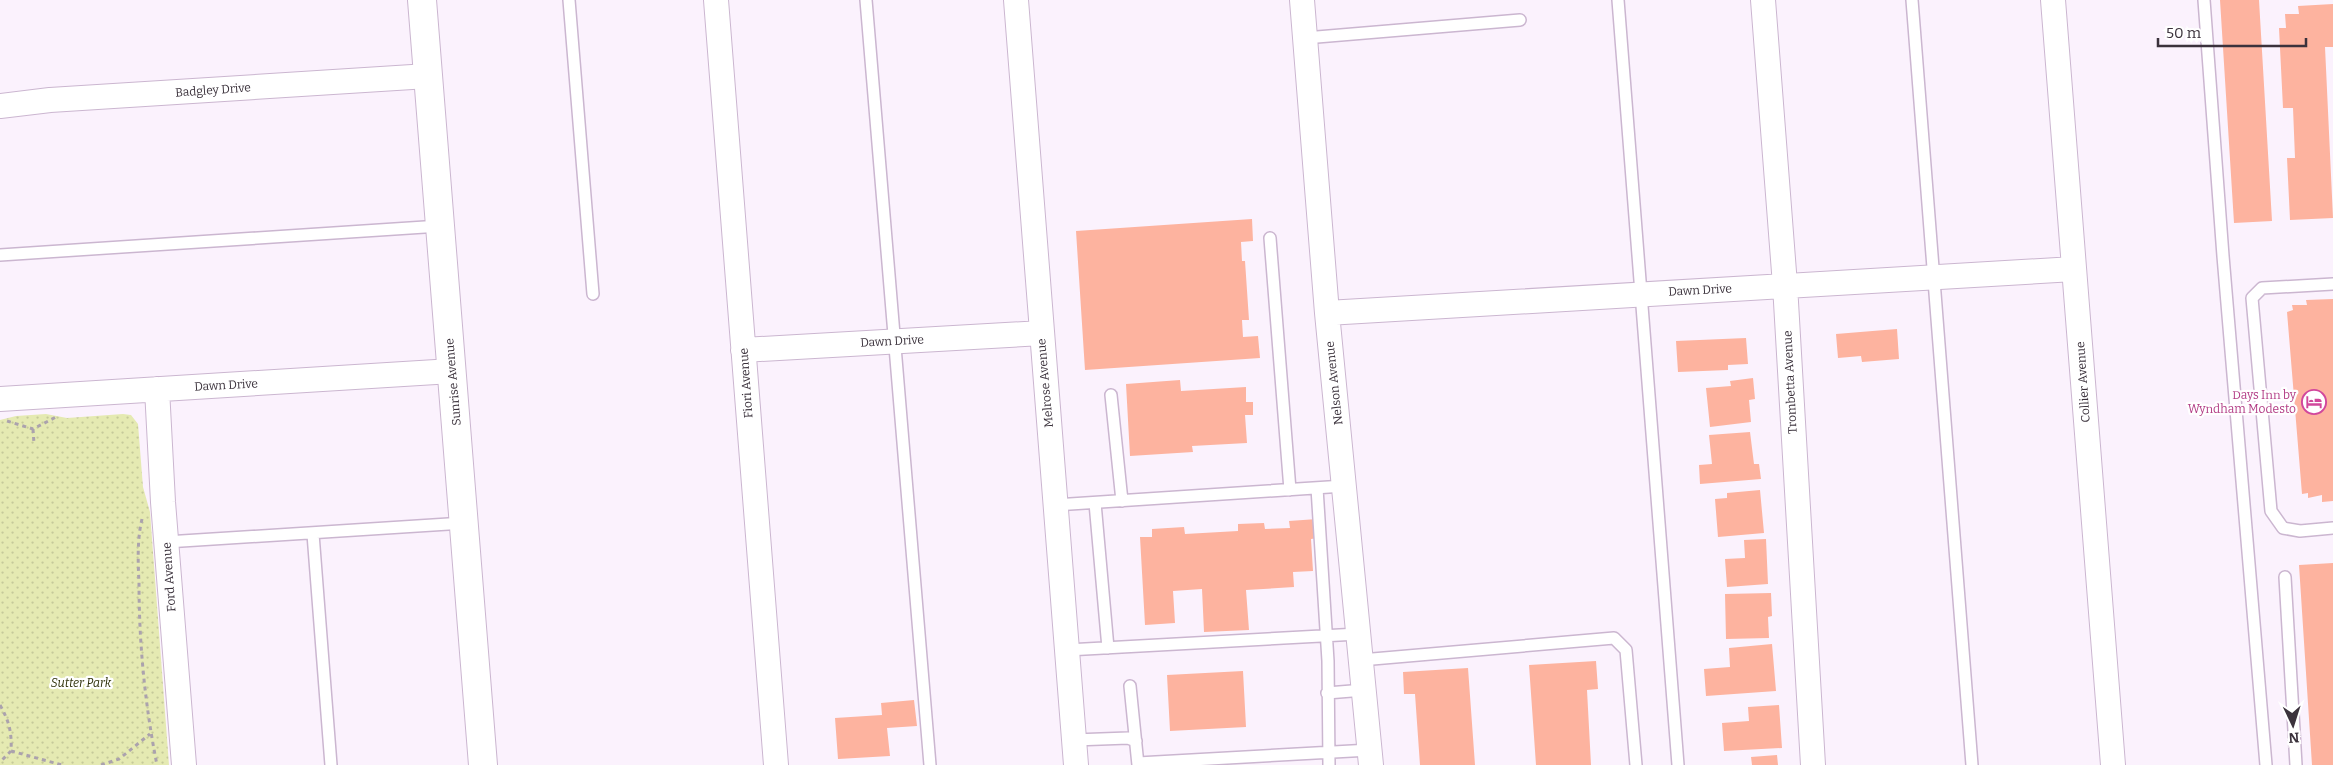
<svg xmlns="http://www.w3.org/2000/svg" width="2333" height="765" font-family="Bitter,serif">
	<defs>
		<pattern id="park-dots" width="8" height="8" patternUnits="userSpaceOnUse" patternTransform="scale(1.25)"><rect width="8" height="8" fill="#e5eab2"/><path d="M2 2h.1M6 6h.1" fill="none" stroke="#c5c99a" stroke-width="1.8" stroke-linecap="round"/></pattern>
	</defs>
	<rect width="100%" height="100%" fill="#fbf2fd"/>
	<path fill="url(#park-dots)" d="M46,414L67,418L123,414L131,415L138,424L143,487L150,512L169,765H0V420L16,416Z"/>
	<path fill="#fdb39f" d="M2220,0H2259L2272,221L2234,223Z
		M2333,4V47H2325L2333,218L2290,220L2287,158H2295L2293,108H2283L2279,28H2286L2285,14H2299L2298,6Z
		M1252,219L1253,241L1241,242L1242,261H1245L1249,320H1242L1243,337L1258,336L1260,358L1085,370L1076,231Z
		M2333,299V501L2322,502V495L2308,498V493L2302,494L2287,312L2293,310L2292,305H2307L2306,300Z
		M1897,329L1899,359L1862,362L1861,356L1838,358L1836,334Z
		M1746,338L1748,364L1728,365V370L1678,372L1676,341Z
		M1753,378L1755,399L1749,400L1751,422L1710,427L1706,388L1731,386L1730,381Z
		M1180,380L1181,391L1246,387V402H1253V415H1245L1247,443L1192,446L1193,452L1130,456L1126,384Z
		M1750,432L1754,464H1759L1761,479L1700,484L1699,465L1712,464L1709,435Z
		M1760,490L1764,533L1718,537L1715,499L1727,498V493Z
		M1317,519L1318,538L1311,539L1313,571L1293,572L1294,587L1246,590L1249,630L1204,632L1202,589L1173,591L1175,623L1145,625L1140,537H1152V529L1184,527L1185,534L1238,531V524L1264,523L1265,529L1290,528L1289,521Z
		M1766,539L1768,584L1727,587L1725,559L1745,558L1744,540Z
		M2333,563V765H2312L2299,565Z
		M1771,593L1772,616L1768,617L1769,638L1726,639L1725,594Z
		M1772,644L1776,691L1706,696L1704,669L1730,667L1729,648Z
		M1596,661L1598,689L1587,690L1591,765H1536L1529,665Z
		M1468,668L1475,765H1420L1415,694H1404L1403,672Z
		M1243,671L1246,727L1170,731L1167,675Z
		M914,700L917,726L887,728L890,756L838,759L835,718L882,715L881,703Z
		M1779,705L1782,748L1724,751L1722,723L1749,721L1748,707Z
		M1777,755L1778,765H1752L1751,757Z"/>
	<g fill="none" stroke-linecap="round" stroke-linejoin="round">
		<defs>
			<path id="service" d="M569,0L593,294
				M866,0L930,765
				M1618,0L1678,765
				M1912,0L1972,765
				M2204,0L2223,256L2266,765
				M1305,38L1520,20
				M1270,238L1290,490
				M0,255L440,226
				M2333,284L2262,288L2252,298L2271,511L2283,528L2300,531L2333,528
				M1111,395L1122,501
				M1317,488L1328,661L1329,765
				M1095,503L1108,648
				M1055,505L1344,486
				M313,534L331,765
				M166,542L464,523
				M2285,577L2296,765
				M1067,650L1358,634
				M1361,660L1614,638L1626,650L1636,765
				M1130,686L1138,765
				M1327,693L1364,690
				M1074,740L1128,738L1136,741
				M1138,763L1370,750"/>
			<path id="minor" d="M716,0L776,765
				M1016,0L1076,765
				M1302,0L1327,313L1371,765
				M1763,0L1785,285L1813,765
				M2053,0L2113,765
				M0,106L50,100L428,76
				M1327,313L2074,269
				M743,350L1042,333
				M157,389L163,502L184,765
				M0,399L452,371"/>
			<path id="tertiary" d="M422,0L483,765"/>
		</defs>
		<use href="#service" stroke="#cbb6d0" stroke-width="14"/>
		<use href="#minor" stroke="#cbb6d0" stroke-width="26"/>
		<use href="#tertiary" stroke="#cbb6d0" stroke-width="30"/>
		<path stroke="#aba2ad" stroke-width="3" stroke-dasharray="4 4" stroke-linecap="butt" d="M7,421L33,429L56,417
			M33,429L34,444
			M142,519C137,540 138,562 139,583C139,644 145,705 157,765
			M0,705C9,721 12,732 11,751L0,762
			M11,751L62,765
			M101,765L119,759L150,734"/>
		<use href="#service" stroke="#fff" stroke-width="11"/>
		<use href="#minor" stroke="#fff" stroke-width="24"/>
		<use href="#tertiary" stroke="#fff" stroke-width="28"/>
	</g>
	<defs>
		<symbol id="hotel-ring" viewBox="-11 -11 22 22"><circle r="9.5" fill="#fff" stroke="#d1479c" stroke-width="1.5"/><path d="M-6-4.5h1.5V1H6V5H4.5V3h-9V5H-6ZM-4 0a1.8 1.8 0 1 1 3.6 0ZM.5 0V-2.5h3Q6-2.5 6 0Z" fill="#d1479c"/></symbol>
	</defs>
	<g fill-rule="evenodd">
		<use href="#hotel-ring" x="2300" y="388" width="28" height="28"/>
	</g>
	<g text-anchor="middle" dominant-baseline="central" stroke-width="4.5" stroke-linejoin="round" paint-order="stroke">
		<g font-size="12" fill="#3b323c" stroke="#fff">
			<text transform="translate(213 90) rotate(-4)">Badgley Drive</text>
			<text transform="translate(1700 290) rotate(-3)">Dawn Drive</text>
			<text transform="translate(892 341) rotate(-3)">Dawn Drive</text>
			<text transform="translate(453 382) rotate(-95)">Sunrise Avenue</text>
			<text transform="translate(1790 382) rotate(-93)">Trombetta Avenue</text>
			<text transform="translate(2083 382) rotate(-94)">Collier Avenue</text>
			<text transform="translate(746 383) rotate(-94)">Fiori Avenue</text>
			<text transform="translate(1045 383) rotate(-95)">Melrose Avenue</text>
			<text transform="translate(1334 383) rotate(-96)">Nelson Avenue</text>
			<text transform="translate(226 385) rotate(-3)">Dawn Drive</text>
			<text transform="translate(169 577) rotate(-94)">Ford Avenue</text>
		</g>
		<g font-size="12" fill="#b23c85" stroke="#fff" text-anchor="end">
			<text x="2296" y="395">Days Inn by<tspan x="2296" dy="14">Wyndham Modesto</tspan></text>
		</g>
		<g font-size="12" font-style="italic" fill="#2d2f07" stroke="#fff">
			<text x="81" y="683">Sutter Park</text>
		</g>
	</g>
	<g transform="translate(2293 725) rotate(176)" stroke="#ffffff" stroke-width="4" paint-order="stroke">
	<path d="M0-4L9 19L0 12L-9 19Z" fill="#3b323c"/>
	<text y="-8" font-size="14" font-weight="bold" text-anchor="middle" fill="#3b323c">N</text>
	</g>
	<path d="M2158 38v8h148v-8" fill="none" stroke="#3b323c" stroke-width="2.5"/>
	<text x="2166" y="38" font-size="15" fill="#3b323c" stroke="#ffffff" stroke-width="4" paint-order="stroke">50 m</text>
</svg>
